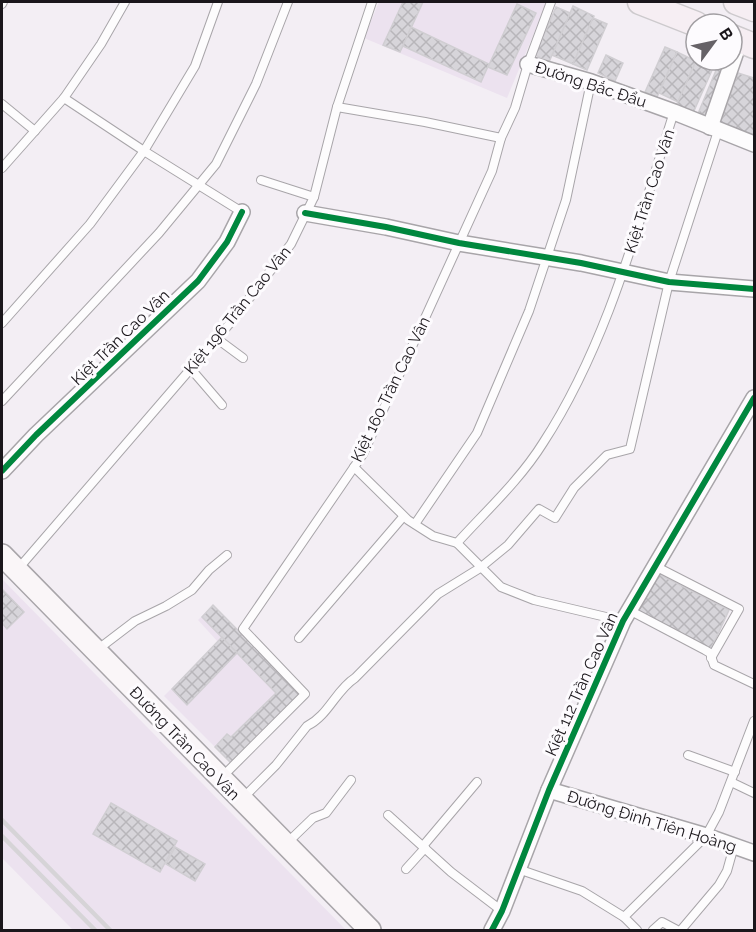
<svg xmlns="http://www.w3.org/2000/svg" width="756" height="932" viewBox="0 0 756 932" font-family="Raleway,sans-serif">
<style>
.built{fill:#ece2ef}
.building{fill:url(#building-cross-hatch);stroke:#d0ced2;stroke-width:1.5}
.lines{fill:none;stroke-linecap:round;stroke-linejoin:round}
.service-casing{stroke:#a8a5a9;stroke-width:10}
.minor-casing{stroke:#a8a5a9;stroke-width:18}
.secondary-casing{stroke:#a8a5a9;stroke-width:24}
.primary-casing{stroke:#cdcacd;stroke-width:27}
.service{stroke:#fdfcfd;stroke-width:8}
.minor{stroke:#fdfcfd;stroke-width:15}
.secondary{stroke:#faf6f8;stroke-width:21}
.primary{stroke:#f6eef3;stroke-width:24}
.rail{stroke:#d6d4d7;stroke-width:4.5}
.cycleway-casing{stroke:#fdfbfe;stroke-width:10}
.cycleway{stroke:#00873e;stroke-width:6}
.labels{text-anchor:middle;stroke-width:6;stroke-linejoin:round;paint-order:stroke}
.street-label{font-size:16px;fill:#1a161b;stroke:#fdfbfe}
</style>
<defs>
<pattern id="building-cross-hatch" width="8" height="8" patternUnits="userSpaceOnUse" patternTransform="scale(1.5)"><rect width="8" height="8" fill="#d7d5da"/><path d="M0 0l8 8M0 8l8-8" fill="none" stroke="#b8b6ba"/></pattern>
</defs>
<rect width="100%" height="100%" fill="#f3eef4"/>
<g class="built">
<path d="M379 2H547L507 98 364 38Z"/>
<path d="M2 579 346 930H73L2 858Z"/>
<path d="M213 605 302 695 232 764 164 696 218 642 198 620Z"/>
</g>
<g class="building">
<path d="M403 2H423L400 52 383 45Z"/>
<path d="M517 4 536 13 507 75 488 67Z"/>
<path d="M573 6 594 16 573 64 552 55Z"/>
<path d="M556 7 570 13 549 62 535 55Z"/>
<path d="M593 18 607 24 587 70 573 64Z"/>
<path d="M411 27 489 64 481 82 403 46Z"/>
<path d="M665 47 677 52 657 97 645 92Z"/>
<path d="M677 52 696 61 678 102 659 93Z"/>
<path d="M606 55 623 63 615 81 598 73Z"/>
<path d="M696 61 713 68 693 113 676 106Z"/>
<path d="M717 68 730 73 709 121 697 116Z"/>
<path d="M738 73 754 78V139L719 126Z"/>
<path d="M655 572 729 610 711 649 634 609Z"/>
<path d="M2 589 24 612 7 629 2 623Z"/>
<path d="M213 605 302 695 232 764 215 747 227 734 231 737 276 693 202 617Z"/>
<path d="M222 637 237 653 187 705 172 689Z"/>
<path d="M111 803 177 841 160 872 93 834Z"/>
<path d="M175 847 205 864 195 881 166 864Z"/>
</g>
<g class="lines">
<g class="service-casing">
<g id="service">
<path d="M2 4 3 2"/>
<path d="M64 98 144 151 242 212"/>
<path d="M2 104 35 131"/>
<path d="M337 107 425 122 501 138"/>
<path d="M2 168 64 98 101 44 125 2"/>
<path d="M261 180 314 197"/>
<path d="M2 323 90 224 144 151 195 66 218 2"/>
<path d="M216 338 243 358"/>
<path d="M191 369 222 405"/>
<path d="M2 401 159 233 216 164 256 84 288 2"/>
<path d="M354 467 408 520 433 536 457 543 501 587 534 600 623 621"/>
<path d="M415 524 477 433 529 311 566 200 591 82"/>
<path d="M457 543C486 511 520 480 543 443 608 343 638 224 674 112"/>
<path d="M655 566 739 609 711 658"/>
<path d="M18 569 231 322 291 244 314 197 337 107 372 2"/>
<path d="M629 610 705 650 710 653 714 665 754 684"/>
<path d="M299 638 403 517"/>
<path d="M97 650 135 621 166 606 192 590 209 570 227 555"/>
<path d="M688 755 735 772"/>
<path d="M221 778 305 694 243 629 363 454 492 171 501 138 515 108 528 64 551 2"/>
<path d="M731 782 754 793"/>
<path d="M243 798 276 765 307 726C328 716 336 690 355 678L438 594 480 568 508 545 539 509 555 518 574 488 607 455 630 449 669 282 718 131"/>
<path d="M388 815 451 872 502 911"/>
<path d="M286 844 313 818 326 813 351 780"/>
<path d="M423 846 477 782"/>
<path d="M406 869 425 848"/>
<path d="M518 869 582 891 624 917"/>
<path d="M637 930 624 917 706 836 719 812 754 721"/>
<path d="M653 930 662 922 677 930"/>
<path d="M681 930 719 885 727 871 734 846"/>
</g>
</g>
<g class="minor-casing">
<g id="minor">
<path d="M528 64 591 82 674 112 754 144"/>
<path d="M710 127 740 40"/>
<path d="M305 213 386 227 459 243 581 263 669 282 754 289"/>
<path d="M2 471 36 435 198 281 227 242 242 212"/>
<path d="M549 790 706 836 754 853"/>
<path d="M492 930 502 911 549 790 623 621 754 398"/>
</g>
</g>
<g class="secondary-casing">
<path id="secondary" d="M2 555 370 930"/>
</g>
<g class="primary-casing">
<g id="primary">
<path d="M640 2 696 24"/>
<path d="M736 2 754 9"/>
<path d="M732 37 754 46"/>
</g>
</g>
<use href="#service" class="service"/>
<use href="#minor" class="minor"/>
<use href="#secondary" class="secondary"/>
<use href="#primary" class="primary"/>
<g class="rail">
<path d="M2 820 110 930"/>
<path d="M2 836 95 930"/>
</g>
<g class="cycleway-casing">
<g id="cycleway">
<path d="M305 213 386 227 459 243 581 263 669 282 754 289"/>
<path d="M2 471 36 435 198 281 227 242 242 212"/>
<path d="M492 930 502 911 549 790 623 621 754 398"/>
</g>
</g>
<use href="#cycleway" class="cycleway"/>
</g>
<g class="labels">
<g class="street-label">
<text transform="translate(591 84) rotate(18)" y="6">Đường Bắc Đẩu</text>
<text transform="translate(649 191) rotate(-72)" y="6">Kiệt Trần Cao Vân</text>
<text transform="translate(237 310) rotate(-51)" y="6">Kiệt 196 Trần Cao Vân</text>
<text transform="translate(120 337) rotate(-44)" y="6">Kiệt Trần Cao Vân</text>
<text transform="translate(390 389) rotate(-64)" y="6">Kiệt 160 Trần Cao Vân</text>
<text transform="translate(581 684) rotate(-66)" y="6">Kiệt 112 Trần Cao Vân</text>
<text transform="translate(185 743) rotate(46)" y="6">Đường Trần Cao Vân</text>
<text transform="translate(652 821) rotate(17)" y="6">Đường Đinh Tiên Hoàng</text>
</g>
</g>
<rect width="756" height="932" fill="none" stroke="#1a161b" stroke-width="6"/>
<g transform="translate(714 42) rotate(57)"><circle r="28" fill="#fdfbfe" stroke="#a29fa3" stroke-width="1.5"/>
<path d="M0-4.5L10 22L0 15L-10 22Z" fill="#666267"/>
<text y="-9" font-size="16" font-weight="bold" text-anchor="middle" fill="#1a161b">B</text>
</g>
</svg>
